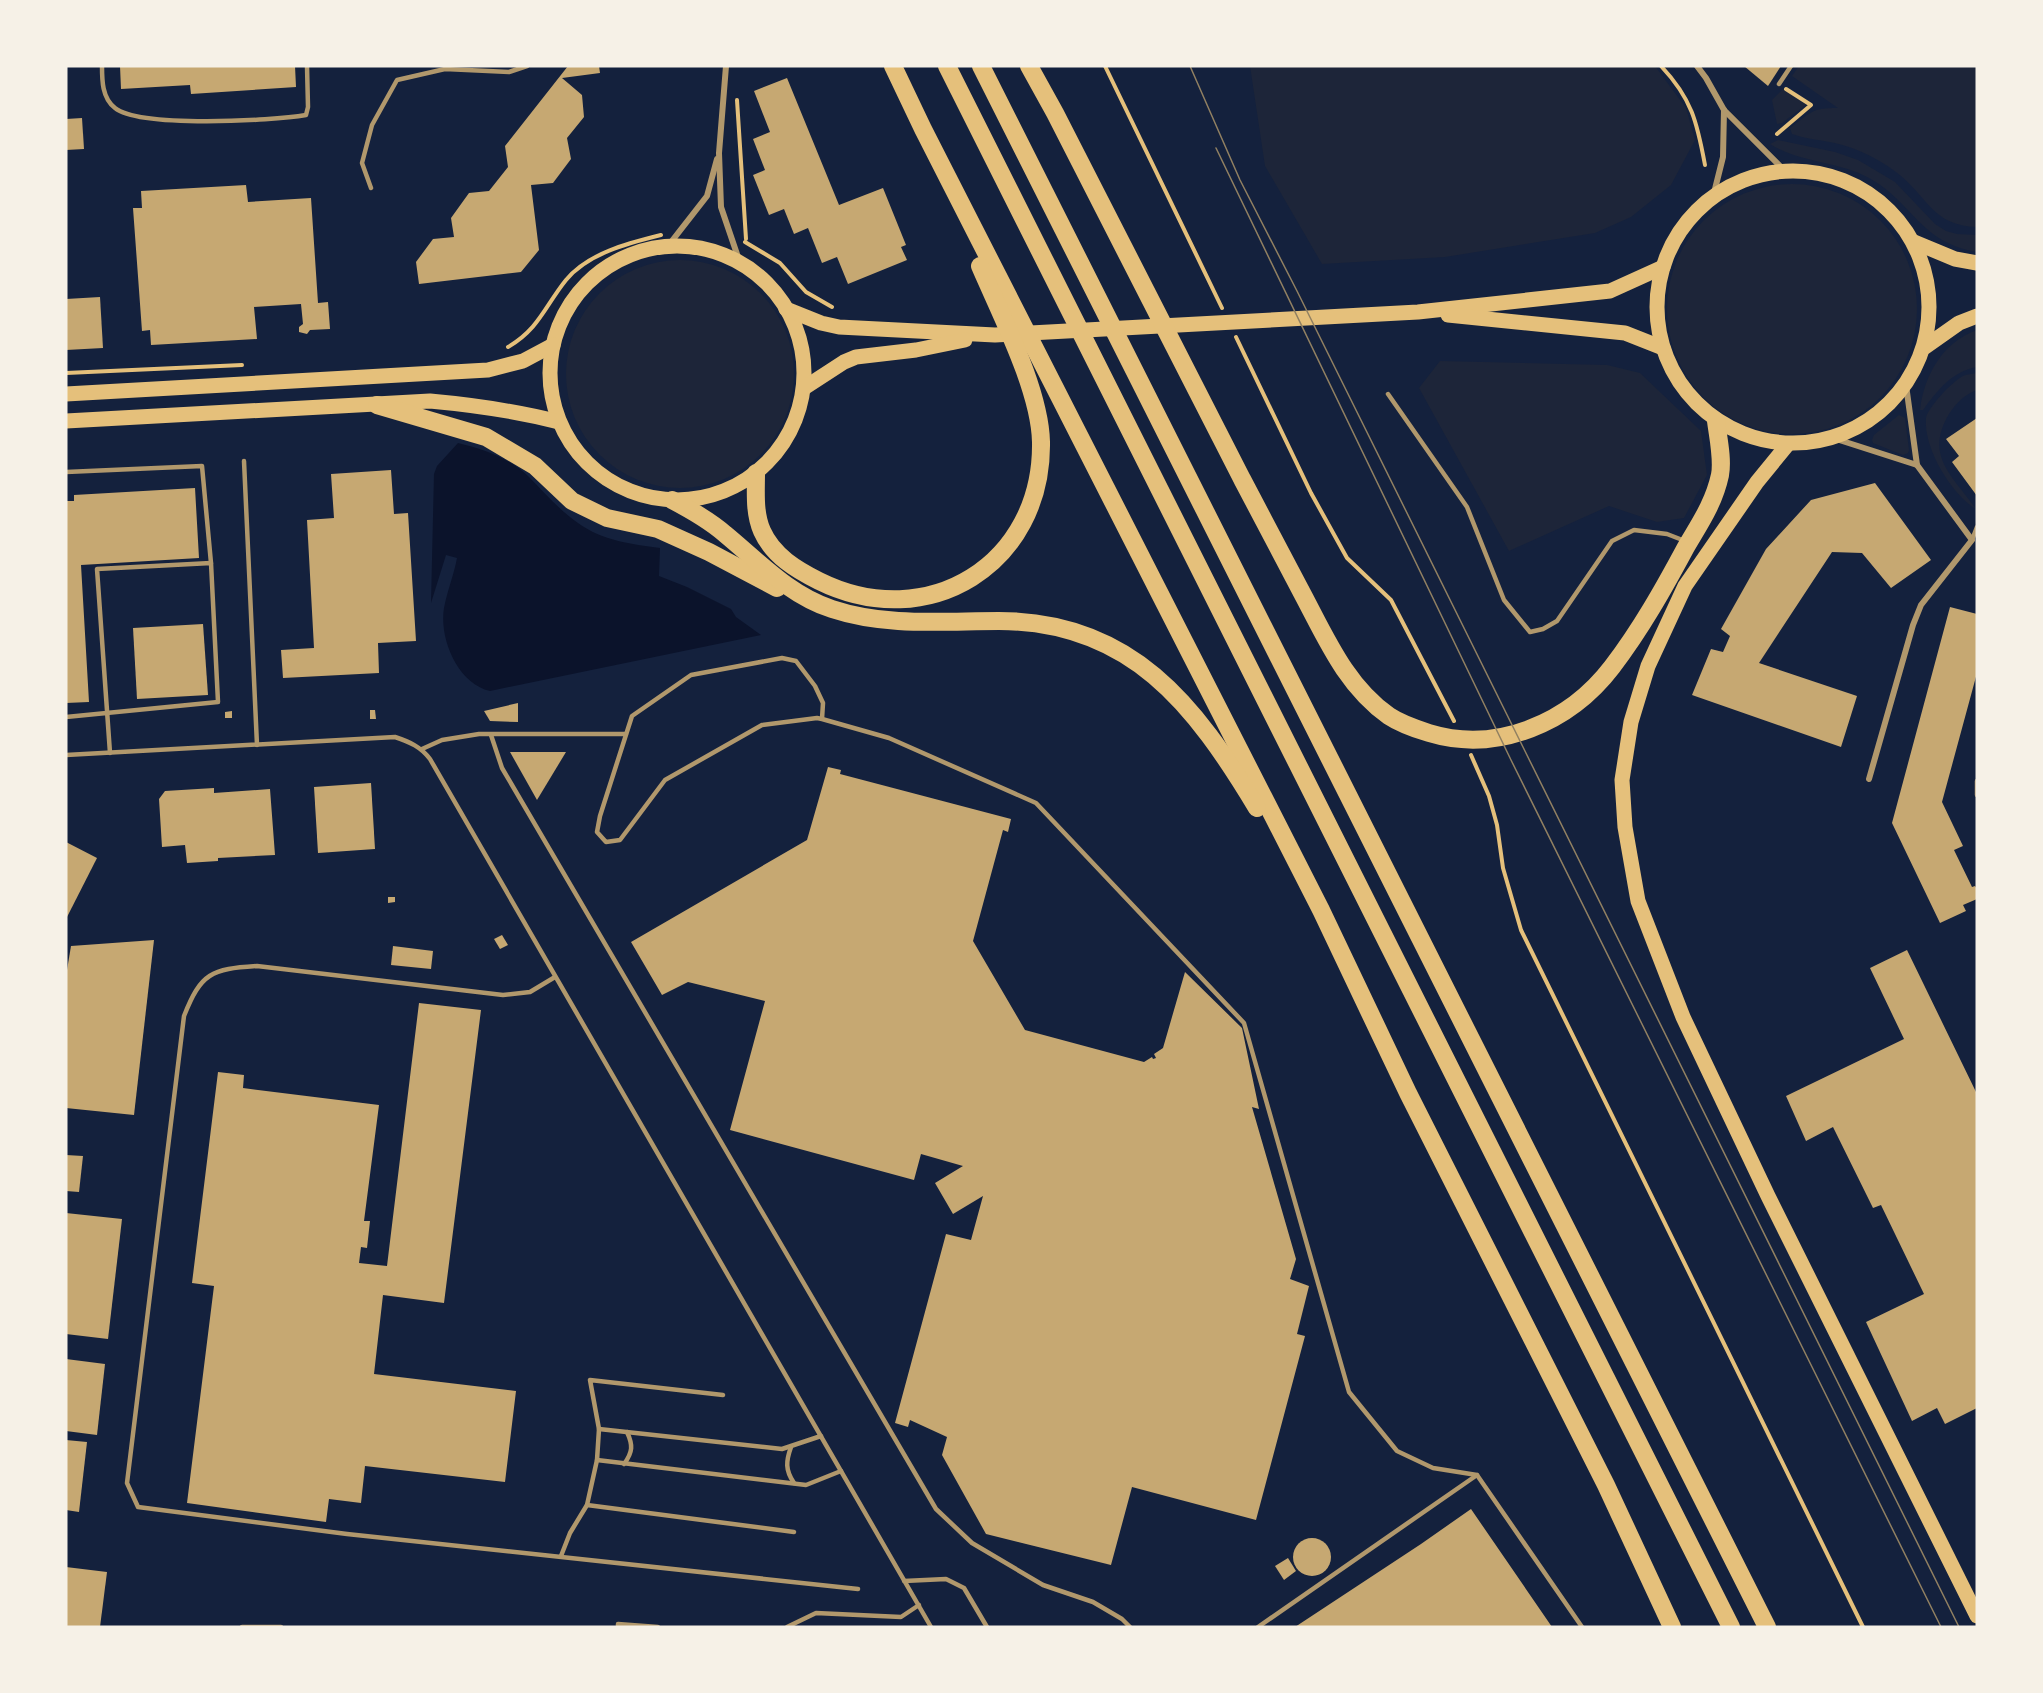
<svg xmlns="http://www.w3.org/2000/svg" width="2043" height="1693" viewBox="0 0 2043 1693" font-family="Poppins,sans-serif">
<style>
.green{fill:#1d2539}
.water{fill:#0b132b}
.building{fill:#c6a872}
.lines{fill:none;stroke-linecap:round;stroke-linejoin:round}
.path{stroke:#e5c07b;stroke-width:4}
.service{stroke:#b1986c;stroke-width:4.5}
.minor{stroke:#b1986c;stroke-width:6}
.primary{stroke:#e5c07b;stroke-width:15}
.motorway{stroke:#e5c07b;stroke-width:18}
.tram{stroke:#918062;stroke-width:1.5}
</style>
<rect width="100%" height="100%" fill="#14213d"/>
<g class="green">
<path d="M1250 66H1655L1686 108 1695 140 1671 185 1631 217 1595 233 1445 257 1322 264 1265 166Z"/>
<path d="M1799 66H1977V227C1932 226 1928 196 1896 172 1875 156 1850 145 1824 141 1813 139 1803 138 1792 134L1790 128C1811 113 1810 108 1838 108L1792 76Z"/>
<path d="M1783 89 1806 105 1782 123 1777 124 1772 100Z"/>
<path d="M1778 140 1835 152 1858 160 1895 182 1935 224 1946 231 1957 234 1977 235V252C1919 242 1914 203 1869 178 1838 161 1800 163 1770 144Z"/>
<circle cx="1792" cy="309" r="125"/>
<circle cx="680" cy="374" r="114"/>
<path d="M1977 330V367C1951 372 1938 390 1923 410H1920C1924 375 1943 342 1977 330Z"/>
<path d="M1440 361 1607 365 1640 373 1701 431 1707 475 1684 518 1657 522 1609 506 1509 551 1419 388Z"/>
<path d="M1977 373V390C1965 394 1956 403 1949 414 1924 456 1953 476 1976 509 1952 495 1923 448 1926 418 1928 407 1953 381 1963 376 1967 374 1973 374 1977 373Z"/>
<path d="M1899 415 1905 418 1909 450 1908 453 1903 455 1873 443 1872 440 1874 435Z"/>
</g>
<path class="water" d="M458 443C483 449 509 458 528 476 544 492 559 510 578 523 603 541 631 544 660 548L659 576 687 587 731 609 736 617 761 635 490 691C457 683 439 638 444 608 447 591 454 575 457 558L446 555 431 603 434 474 437 466Z"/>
<g class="building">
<path d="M120 66H295L296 87 191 94 190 85 121 89Z"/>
<path d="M568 66H599L600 73 562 78 582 95 584 117 567 138 571 159 553 183 531 185 539 250 521 272 419 284 416 262 433 239 454 237 451 218 469 193 489 191 508 167 505 146Z"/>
<path d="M1744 66H1781L1768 86Z"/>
<path d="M787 78 839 205 883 188 906 245 901 247 907 260 848 284 837 257 822 263 808 228 794 234 784 209 769 215 753 175 765 170 753 139 770 132 754 91Z"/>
<path d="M82 118 84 149 66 150V119Z"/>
<path d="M246 185 248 202 311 198 318 303 328 302 330 329 310 330 307 334 299 332V327L303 324 301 304 254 307 257 339 151 345 150 330 142 331 133 208H142L141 191Z"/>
<path d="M100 297 103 348 66 350V299Z"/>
<path d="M1977 418V496L1952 462 1959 456 1946 439Z"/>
<path d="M391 470 394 514 408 513 416 641 378 643 379 673 283 678 281 650 314 648 307 520 334 518 331 474Z"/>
<path d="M1875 483 1931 560 1891 588 1862 553 1832 552 1759 663 1857 696 1841 747 1692 695 1711 649 1723 652 1730 636 1721 629 1766 549 1811 500Z"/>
<path d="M195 488 199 558 81 565 89 702 66 703V501H74V495Z"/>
<path d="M1950 607 1977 614V673L1942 802 1963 846 1954 850 1972 887 1975 886 1977 889V899L1963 905 1966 911 1940 923 1892 823Z"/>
<path d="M203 624 208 695 137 699 133 628Z"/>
<path d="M518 703V722L490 721 484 711Z"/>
<path d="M370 710H375L376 719H370Z"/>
<path d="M232 711V718H225V712Z"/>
<path d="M510 752H566L537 800Z"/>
<path d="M828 767 841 770 840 774 1011 819 1008 832 1003 830 973 941 1025 1030 1144 1062 1152 1057 1153 1059 1156 1058 1154 1054 1163 1048 1185 972 1242 1028 1259 1109 1252 1107 1296 1259 1290 1279 1309 1286 1297 1334 1305 1336 1256 1520 1132 1487 1111 1565 986 1534 942 1455 947 1437 910 1420 908 1427 895 1423 946 1234 971 1240 983 1196 953 1214 935 1183 963 1166 921 1154 914 1180 730 1130 765 1001 688 982 662 995 631 942 807 840Z"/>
<path d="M371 783 375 849 318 853 314 787Z"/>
<path d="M214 788V793L270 789 275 855 218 858V861L187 863 185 845 162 847 159 799 165 791Z"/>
<path d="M66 842 97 858 66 919Z"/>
<path d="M388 897H395V902L388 903Z"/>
<path d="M502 935 508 945 500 949 494 939Z"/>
<path d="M154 940 134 1115 66 1108V976L71 946Z"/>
<path d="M393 946 433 951 431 969 391 965Z"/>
<path d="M1907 950 1977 1094V1408L1945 1424 1937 1408 1912 1421 1866 1322 1924 1294 1881 1205 1873 1208 1833 1127 1806 1141 1786 1096 1904 1039 1870 968Z"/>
<path d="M419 1003 481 1010 444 1303 383 1295 374 1374 516 1391 505 1482 365 1466 361 1503 329 1499 326 1522 187 1503 214 1286 192 1283 218 1072 244 1075 243 1088 379 1105 364 1221H370L367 1248 361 1247 359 1263 387 1266Z"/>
<path d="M66 1155 83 1156 79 1192 66 1191Z"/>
<path d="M66 1213 122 1219 108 1339 66 1334Z"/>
<path d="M66 1359 105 1364 97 1435 66 1431Z"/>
<path d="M66 1440 87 1442 79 1512 66 1510Z"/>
<path d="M1471 1509 1552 1627H1295L1421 1544Z"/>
<circle cx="1312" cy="1557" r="19"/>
<path d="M1288 1558 1296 1571 1284 1580 1275 1566Z"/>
<path d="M66 1567 107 1572 100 1627H66Z"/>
</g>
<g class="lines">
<g class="path">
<path d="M1105 66 1222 308"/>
<path d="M1661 66C1692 99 1697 122 1705 165"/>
<path d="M737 100 746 239"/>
<path d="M1777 134 1811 105 1786 89"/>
<path d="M745 242 780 263 806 292 832 307"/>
<path d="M1236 337 1311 493 1347 558 1391 600 1454 721"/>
<path d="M508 347C539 329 545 306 566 280 588 253 629 243 661 235"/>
<path d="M66 373 242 365"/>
<path d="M1471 755 1489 796 1497 825 1503 868 1521 930 1863 1627"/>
</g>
<g class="service">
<path d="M102 66C102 80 102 98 115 108 140 128 271 121 306 115L308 107 307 66"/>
<path d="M1779 84 1791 66"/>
<path d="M371 188 362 163 372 125 397 80 445 69 509 72 527 66"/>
<path d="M1388 394 1467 507 1504 600 1530 632 1543 629 1557 621 1612 541 1634 530 1667 534 1685 541"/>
<path d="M244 461 257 745"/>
<path d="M66 472 202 466 211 563"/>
<path d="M1972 540 1977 527"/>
<path d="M66 717 218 702 211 563 97 569 110 753"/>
<path d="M822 719 823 703 815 686 796 661 782 658 691 675 632 716 600 816 597 832 606 842 620 840 665 780 762 725 817 718 822 719 889 738 1036 803 1244 1023 1349 1392 1397 1451 1433 1468 1477 1475 1582 1627"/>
<path d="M491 735 502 768 936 1509 972 1543 1043 1585 1093 1602 1122 1619 1130 1627"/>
<path d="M422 749 442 740 479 734H626"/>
<path d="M66 755 395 737C410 742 421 747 430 759L931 1627"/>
<path d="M1977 781V795"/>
<path d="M555 977 530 992 503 995 257 966C211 969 201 973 184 1016L127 1483 138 1507 347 1534 858 1589"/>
<path d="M599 1429 782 1449 821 1436"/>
<path d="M791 1447C786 1461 785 1470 794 1483"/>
<path d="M597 1460 806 1485 841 1471"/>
<path d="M624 1464C633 1452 633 1445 627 1432"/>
<path d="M587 1505 794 1532"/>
<path d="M561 1556 570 1533 587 1505 597 1460 599 1429 590 1380 723 1395"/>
<path d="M904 1581 946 1579 964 1588 987 1627"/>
<path d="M242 1627H281"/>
<path d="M618 1627V1624L658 1627"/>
<path d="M787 1627 816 1613 901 1617 919 1605"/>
<path d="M1258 1627 1477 1475"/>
</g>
<g class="minor">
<path d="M726 66 719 153 721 207 740 263"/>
<path d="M1697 66 1706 78 1724 110 1785 171"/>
<path d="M1713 197 1723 157 1724 110"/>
<path d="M668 246 707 196 717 159"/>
<path d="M1833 438 1917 465"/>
<path d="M1869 779 1913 625 1921 605 1972 540 1917 465 1906 385"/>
</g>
<g class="primary">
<circle cx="1793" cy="307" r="136"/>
<path d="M1914 242 1955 259 1977 263"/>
<circle cx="677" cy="373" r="127"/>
<path d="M786 309 821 323 839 327 995 335 1418 312 1610 291 1663 267"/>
<path d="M1448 315 1625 333 1663 348"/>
<path d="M1925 347 1959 323 1977 316"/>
<path d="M804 388 844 362 856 357 916 350 965 340"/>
<path d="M66 394 488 370 523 361 553 345"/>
<path d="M66 421 430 401C474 405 516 411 559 422"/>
<path d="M1788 444 1757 482 1685 586 1648 666 1631 722 1622 780 1625 827 1638 901 1683 1017 1768 1196 1977 1616"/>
</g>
<g class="motorway">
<path d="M893 66 923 129 1321 910 1408 1093 1606 1485 1672 1627"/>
<path d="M947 66 1731 1627"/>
<path d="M981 66 1767 1627"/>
<path d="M1029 66 1055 113C1118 235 1180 357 1242 479 1262 517 1282 555 1302 593 1326 638 1346 686 1389 716 1401 724 1416 729 1429 733 1498 754 1570 722 1612 667 1641 629 1664 588 1686 547 1700 523 1714 503 1720 475 1723 459 1718 437 1716 421"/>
<path d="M377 405 486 437 535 466 572 501 607 518 658 529 709 552 777 588"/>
<path d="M756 473C756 492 754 513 762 531 773 556 797 570 819 581 928 635 1043 564 1041 442 1040 390 1001 315 980 266"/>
<path d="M672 500C691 510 709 520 725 534 759 562 789 595 832 609 886 627 944 621 999 621 1131 621 1195 705 1257 808"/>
</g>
<g class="tram">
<path d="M1190 66 1240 180 1297 291 1959 1627"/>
<path d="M1216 148 1511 760 1941 1627"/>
</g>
</g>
<rect width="2043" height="1693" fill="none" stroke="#f6f1e7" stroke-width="135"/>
</svg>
